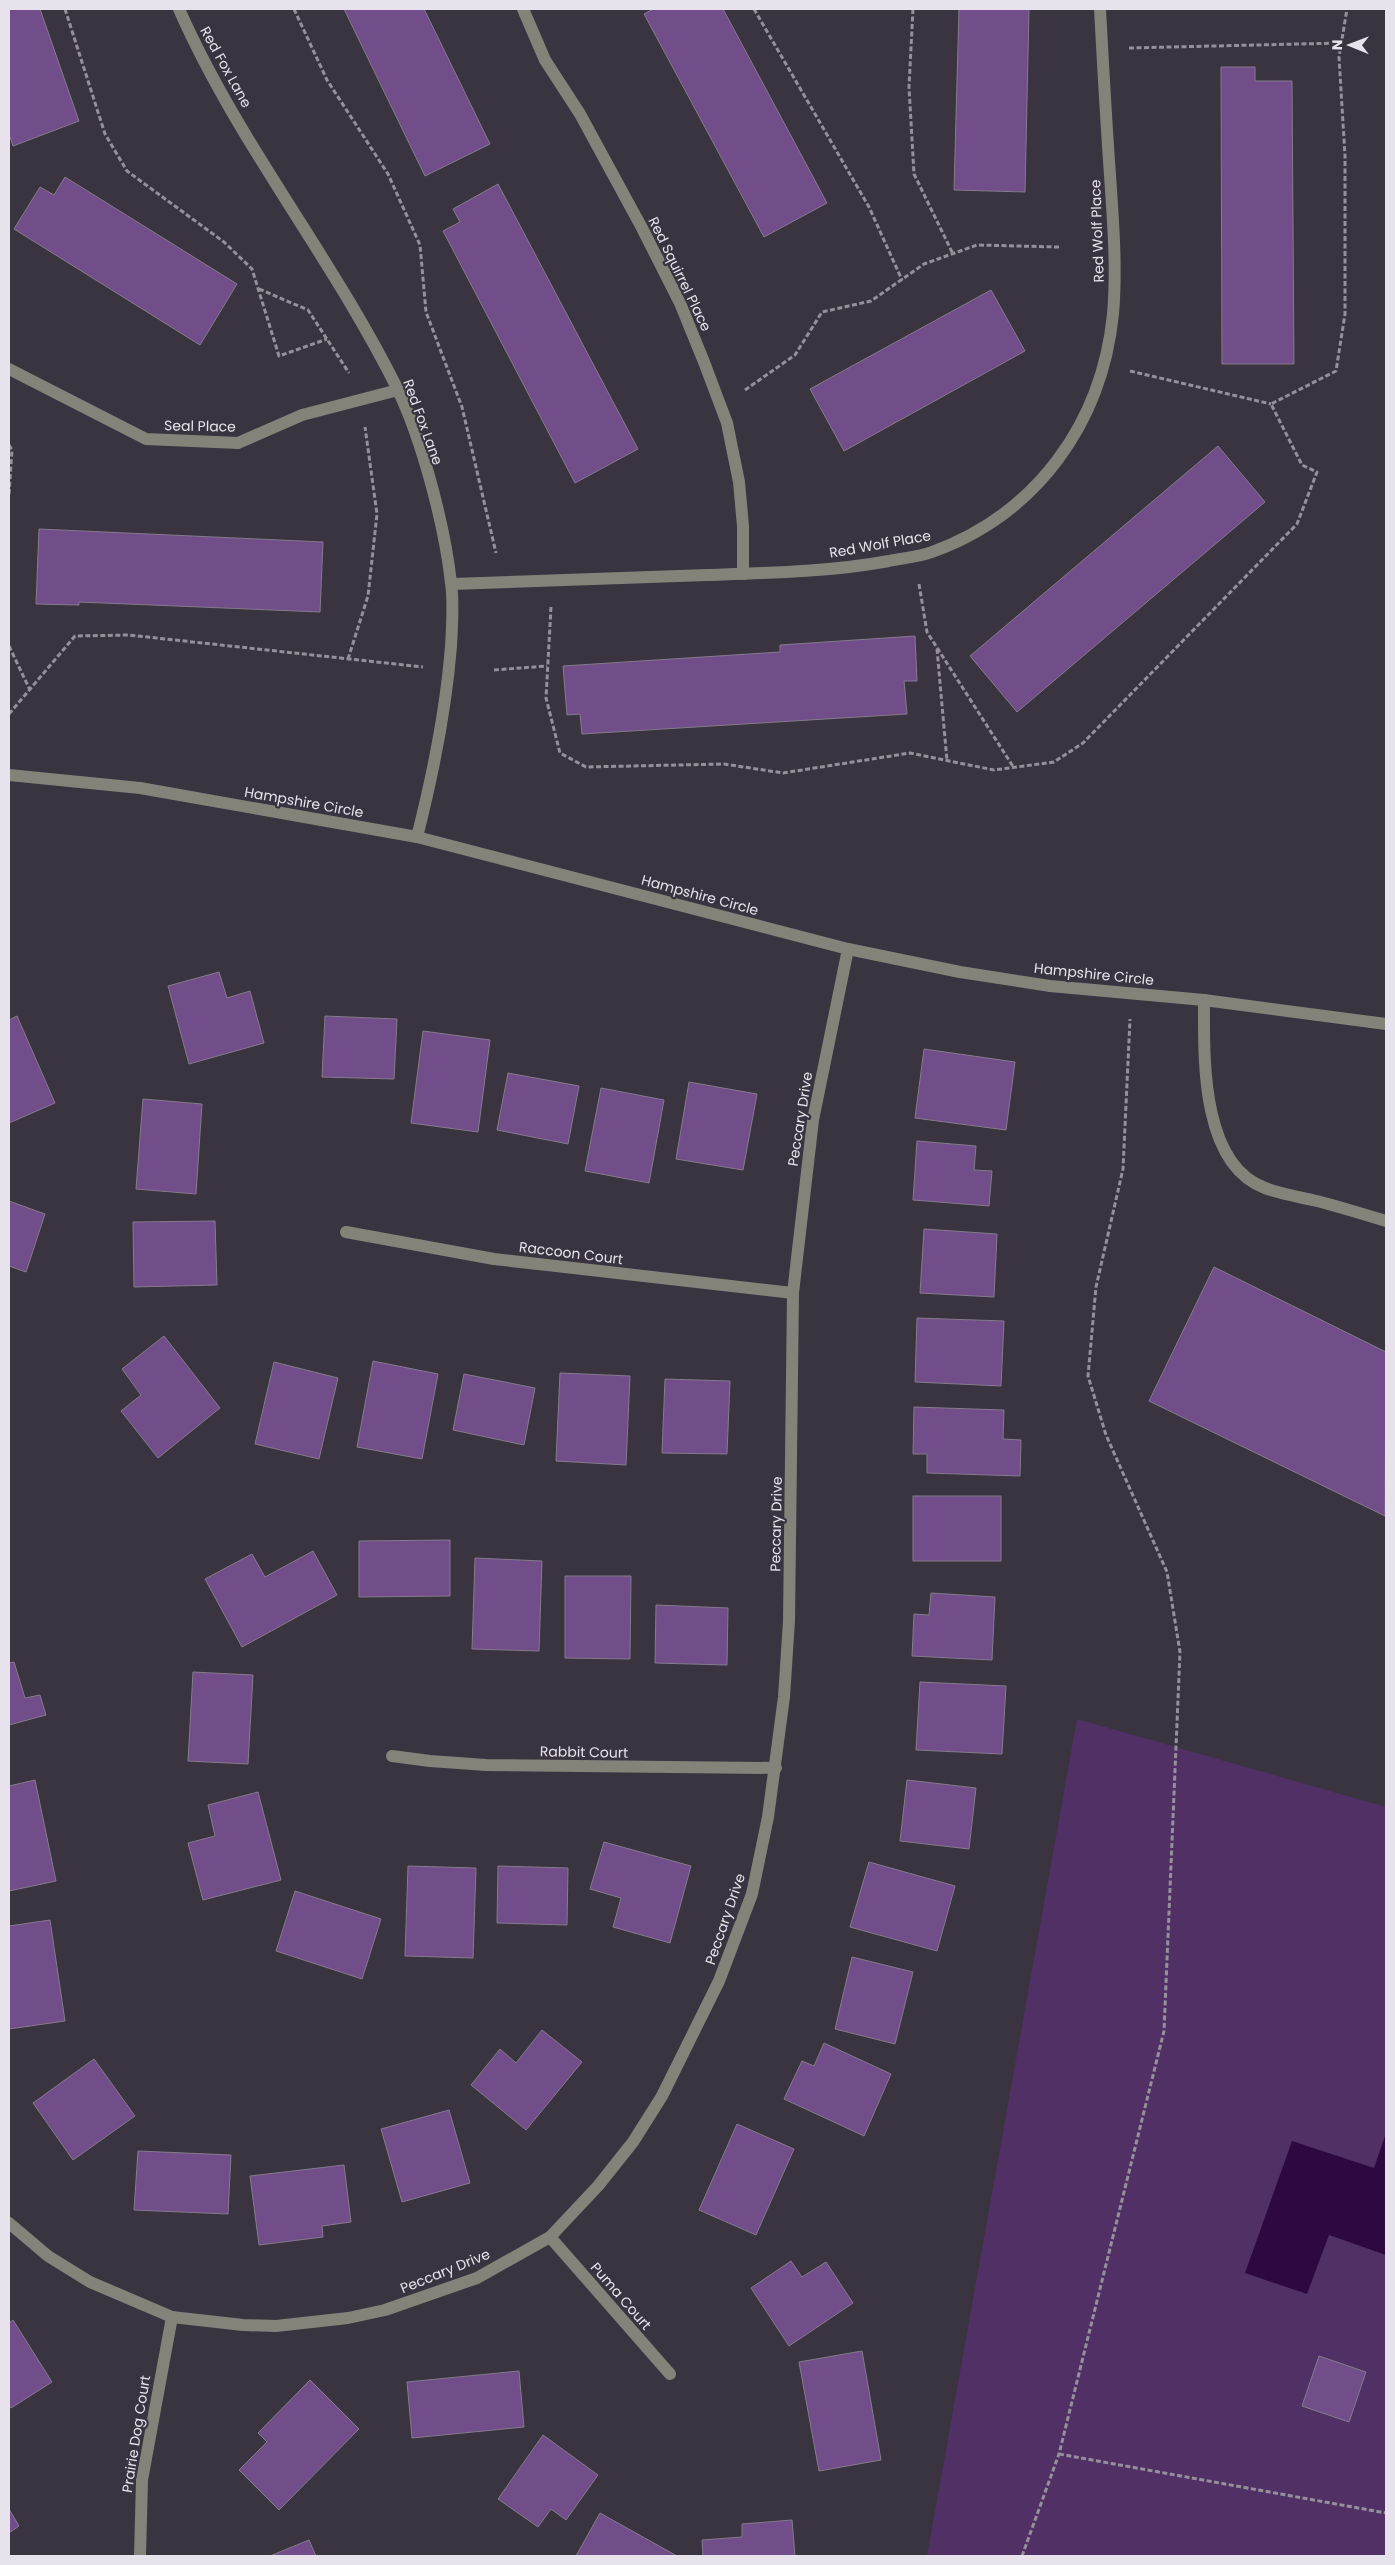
<svg xmlns="http://www.w3.org/2000/svg" width="1395" height="2565" viewBox="0 0 1395 2565" font-family="Poppins,sans-serif">
<style>
.green{fill:#513066}
.water{fill:#2e0941}
.building{fill:#714d89;stroke:#857c8c}
.lines{fill:none;stroke-linecap:round;stroke-linejoin:round}
.path{stroke:#96909b;stroke-width:3;stroke-dasharray:5 2.5;stroke-linecap:butt}
.minor{stroke:#85827a;stroke-width:12}
.labels{text-anchor:middle;stroke-width:4.5;stroke-linejoin:round;paint-order:stroke}
.street-label{font-size:14px;fill:#e7e2eb;stroke:#3a3340}
</style>
<rect width="100%" height="100%" fill="#3a3340"/>
<path class="green" d="M1077 1719 1386 1807V2556H927Z"/>
<path class="water" d="M1386 2133V2255L1329 2235 1307 2294 1245 2273 1292 2141 1374 2168Z"/>
<g class="building">
<path d="M9 9H40L79 121 13 146 9 134Z"/>
<path d="M344 9H424L490 144 425 176Z"/>
<path d="M653 9H723L827 203 764 237 644 14Z"/>
<path d="M959 9H1029L1025 192 954 190Z"/>
<path d="M1221 67H1255V81H1292L1294 364H1222Z"/>
<path d="M65 177 237 284 200 345 14 229 40 187 54 195Z"/>
<path d="M498 184 638 449 575 483 443 231 460 222 453 209Z"/>
<path d="M991 290 1025 351 844 451 810 389Z"/>
<path d="M1218 446 1265 502 1017 712 970 656Z"/>
<path d="M39 529 323 542 320 612 79 602V605L36 604Z"/>
<path d="M915 636 917 681H904L907 714 582 734 580 714 567 715 563 666 780 652V645Z"/>
<path d="M219 972 227 998 250 991 264 1043 189 1064 168 986Z"/>
<path d="M17 1016 55 1103 9 1123V1020Z"/>
<path d="M325 1016 397 1019 394 1079 322 1077Z"/>
<path d="M423 1031 490 1040 478 1132 411 1123Z"/>
<path d="M924 1049 1015 1062 1006 1130 915 1118Z"/>
<path d="M508 1073 579 1086 568 1144 497 1130Z"/>
<path d="M689 1082 757 1094 743 1170 676 1159Z"/>
<path d="M601 1088 664 1100 649 1183 585 1171Z"/>
<path d="M143 1099 202 1104 196 1194 136 1189Z"/>
<path d="M917 1141 976 1146 974 1170 992 1171 989 1206 913 1200Z"/>
<path d="M9 1201 45 1214 26 1272 9 1266Z"/>
<path d="M215 1221 217 1285 134 1287 133 1222Z"/>
<path d="M924 1229 997 1234 994 1297 920 1293Z"/>
<path d="M1214 1267 1386 1352 1385 1516 1149 1401Z"/>
<path d="M917 1318 1004 1321 1001 1386 915 1382Z"/>
<path d="M164 1336 220 1408 158 1458 121 1411 141 1395 122 1369Z"/>
<path d="M373 1361 438 1374 422 1459 357 1447Z"/>
<path d="M274 1362 338 1378 319 1459 255 1444Z"/>
<path d="M560 1373 630 1376 626 1465 556 1461Z"/>
<path d="M464 1374 535 1388 524 1445 453 1430Z"/>
<path d="M665 1379 730 1381 727 1454 662 1453Z"/>
<path d="M914 1407 1004 1410 1003 1439 1021 1440 1020 1476 927 1473V1454H913Z"/>
<rect x="913" y="1496" width="88" height="65"/>
<path d="M450 1540V1596L359 1597V1541Z"/>
<path d="M313 1551 337 1595 242 1647 205 1579 252 1554 265 1577Z"/>
<path d="M475 1558 542 1561 539 1651 472 1649Z"/>
<path d="M565 1576H631L630 1659 565 1658Z"/>
<path d="M931 1593 995 1597 992 1660 912 1656 914 1614 929 1615Z"/>
<path d="M656 1605 728 1608 727 1665 655 1663Z"/>
<path d="M14 1662 25 1698 40 1695 46 1715 9 1725V1663Z"/>
<path d="M193 1672 253 1675 248 1764 188 1761Z"/>
<path d="M920 1682 1006 1686 1002 1754 916 1750Z"/>
<path d="M35 1780 56 1881 9 1891V1786Z"/>
<path d="M907 1780 976 1788 969 1849 900 1841Z"/>
<path d="M258 1792 281 1880 203 1900 188 1843 215 1836 208 1805Z"/>
<path d="M604 1842 691 1866 670 1943 613 1927 621 1898 590 1889Z"/>
<path d="M869 1862 955 1886 937 1951 850 1927Z"/>
<path d="M408 1866 476 1868 473 1958 405 1956Z"/>
<path d="M498 1866 568 1868 567 1925 497 1923Z"/>
<path d="M295 1891 381 1919 362 1979 276 1951Z"/>
<path d="M50 1920 65 2021 9 2029V1926Z"/>
<path d="M852 1957 913 1972 895 2044 835 2029Z"/>
<path d="M542 2030 582 2062 526 2130 471 2085 500 2049 516 2063Z"/>
<path d="M824 2043 891 2074 864 2136 784 2099 802 2061 814 2066Z"/>
<path d="M94 2059 135 2116 73 2160 33 2103Z"/>
<path d="M449 2110 470 2183 402 2202 381 2129Z"/>
<path d="M737 2124 794 2149 756 2235 699 2210Z"/>
<path d="M138 2151 231 2155 228 2214 134 2210Z"/>
<path d="M344 2165 351 2222 322 2226 323 2237 259 2245 250 2176Z"/>
<path d="M791 2261 802 2277 826 2262 853 2303 789 2346 751 2288Z"/>
<path d="M13 2320 52 2382 11 2408 9 2405V2323Z"/>
<path d="M862 2351 881 2460 819 2471 799 2362Z"/>
<path d="M1319 2356 1366 2372 1349 2422 1302 2406Z"/>
<path d="M519 2371 524 2427 412 2438 407 2382Z"/>
<path d="M310 2380 359 2429 279 2510 239 2470 267 2442 258 2433Z"/>
<path d="M543 2435 598 2475 566 2520 551 2509 538 2527 498 2499Z"/>
<path d="M9 2509 19 2526 9 2533Z"/>
<path d="M600 2513 677 2556H576Z"/>
<path d="M792 2520 795 2556H703L702 2540 742 2537V2524Z"/>
<path d="M309 2540 316 2556H270Z"/>
</g>
<g class="lines">
<g class="path">
<path d="M65 9 105 134 127 171 224 242 252 269 279 356 327 339"/>
<path d="M294 9 327 80 388 174 420 245 426 312 462 407 496 553"/>
<path d="M754 9 869 207 902 280"/>
<path d="M913 9 909 87 914 174 953 254"/>
<path d="M1129 48 1341 43"/>
<path d="M259 289 308 310 349 373"/>
<path d="M1130 371 1271 404"/>
<path d="M745 390 795 355 822 312 871 301 924 264 977 245 1059 247"/>
<path d="M9 445 12 450 9 495"/>
<path d="M919 584 927 632 1014 768"/>
<path d="M551 607 546 698 560 753 586 767 724 764 783 773 910 753 994 770 1054 762 1083 743 1297 524 1317 472 1302 465 1271 404 1336 371 1345 314V156L1339 57 1347 9"/>
<path d="M9 646 30 690"/>
<path d="M937 649 947 761"/>
<path d="M348 659 368 596 377 514 365 427"/>
<path d="M494 670 547 666"/>
<path d="M9 714 75 636 129 635 423 667"/>
<path d="M1059 2454 1386 2513"/>
<path d="M1022 2556 1059 2454 1164 2031 1180 1652 1167 1572 1106 1435 1088 1376 1096 1287 1123 1169 1130 1019"/>
</g>
<g class="minor">
<path d="M179 9C238 143 332 257 397 388 422 439 445 527 451 583 454 604 452 626 451 646 446 711 433 774 417 837"/>
<path d="M523 9 545 60 580 114 642 228 680 303 704 362 727 423 739 482 743 526V574"/>
<path d="M9 369 146 439 238 443 302 415 398 390"/>
<path d="M452 584C537 581 622 578 707 575 768 573 829 572 889 561 903 558 919 557 932 552 1037 514 1102 423 1113 314 1117 268 1113 220 1110 175 1106 120 1103 64 1100 9"/>
<path d="M9 775 140 788 417 837 848 949 960 972 1050 986 1204 1000 1386 1024"/>
<path d="M1204 1000C1204 1056 1200 1164 1265 1188 1281 1194 1300 1197 1317 1201 1340 1207 1363 1214 1386 1221"/>
<path d="M346 1232 494 1259 793 1293"/>
<path d="M392 1756 430 1761 486 1765 776 1768"/>
<path d="M9 2223 48 2256 90 2282 172 2317 243 2325 276 2326 348 2318 385 2310 477 2278 550 2237 598 2186 633 2142 662 2096 719 1981 752 1894 768 1817 784 1697 789 1621 793 1293 813 1120 848 949"/>
<path d="M550 2237 670 2374"/>
<path d="M140 2556 142 2480 172 2317"/>
</g>
</g>
<g class="labels">
<g class="street-label">
<text transform="translate(226 67) rotate(61)" y="5">Red Fox Lane</text>
<text transform="translate(1097 231) rotate(-92)" y="5">Red Wolf Place</text>
<text transform="translate(680 274) rotate(64)" y="5">Red Squirrel Place</text>
<text transform="translate(423 422) rotate(70)" y="5">Red Fox Lane</text>
<text transform="translate(200 426) rotate(1)" y="5">Seal Place</text>
<text transform="translate(880 544) rotate(-10)" y="5">Red Wolf Place</text>
<text transform="translate(304 802) rotate(10)" y="5">Hampshire Circle</text>
<text transform="translate(700 895) rotate(15)" y="5">Hampshire Circle</text>
<text transform="translate(1094 974) rotate(6)" y="5">Hampshire Circle</text>
<text transform="translate(800 1119) rotate(-81)" y="5">Peccary Drive</text>
<text transform="translate(571 1253) rotate(7)" y="5">Raccoon Court</text>
<text transform="translate(776 1524) rotate(-89)" y="5">Peccary Drive</text>
<text transform="translate(584 1752) rotate(1)" y="5">Rabbit Court</text>
<text transform="translate(725 1919) rotate(-71)" y="5">Peccary Drive</text>
<text transform="translate(445 2271) rotate(-22)" y="5">Peccary Drive</text>
<text transform="translate(621 2296) rotate(49)" y="5">Puma Court</text>
<text transform="translate(136 2434) rotate(-81)" y="5">Prairie Dog Court</text>
</g>
</g>
<rect width="1395" height="2565" fill="none" stroke="#e7e2eb" stroke-width="20"/>
<g transform="translate(1350 45) rotate(271)" stroke="#3a3340" stroke-width="4" paint-order="stroke">
<path d="M0-4L9 19L0 12L-9 19Z" fill="#e7e2eb"/>
<text y="-8" font-size="14" font-weight="bold" text-anchor="middle" fill="#e7e2eb">N</text>
</g>
</svg>
